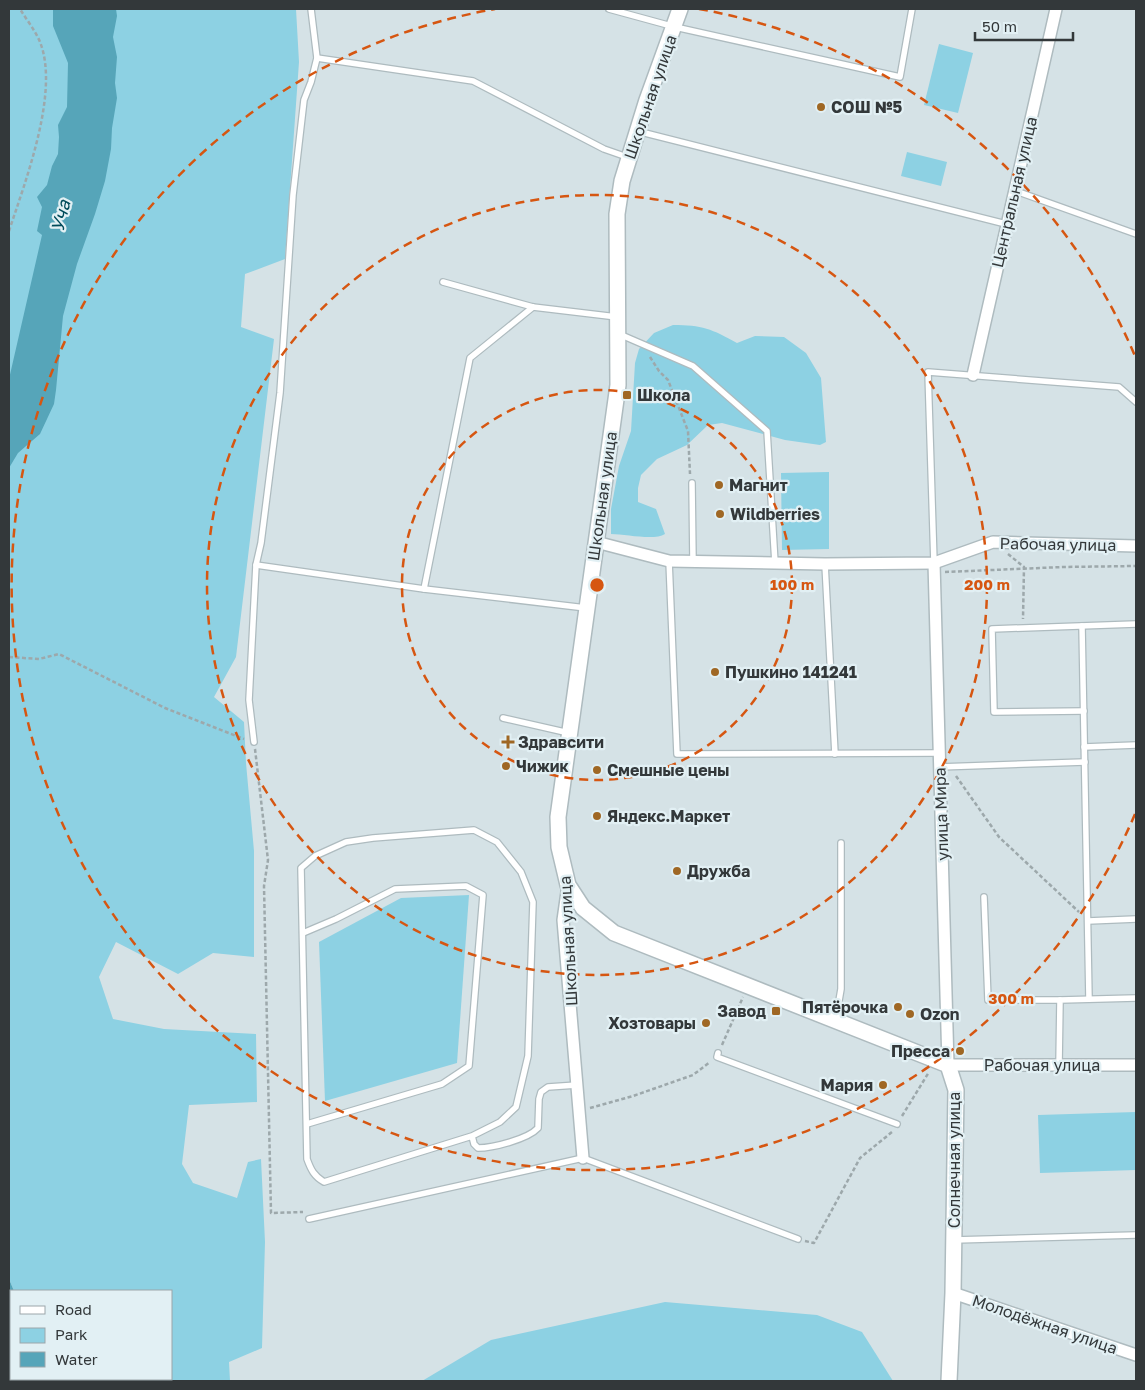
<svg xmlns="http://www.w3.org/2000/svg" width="1145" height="1390" viewBox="0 0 1145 1390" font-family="'Golos Text',sans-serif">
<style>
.green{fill:#8dd1e3}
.water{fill:#56a5b9}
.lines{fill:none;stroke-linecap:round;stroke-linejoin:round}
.service-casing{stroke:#aebbbf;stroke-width:8}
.minor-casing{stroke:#aebbbf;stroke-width:14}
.tertiary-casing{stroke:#aebbbf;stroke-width:18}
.path{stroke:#9da8ab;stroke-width:2.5;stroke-dasharray:4 2.5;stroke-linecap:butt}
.service{stroke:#fff;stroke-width:5.5}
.minor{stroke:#fff;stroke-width:11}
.tertiary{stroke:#fff;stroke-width:15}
.ring{fill:none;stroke:#d65611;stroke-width:2.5;stroke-dasharray:9 6}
.poi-dot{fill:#9f6724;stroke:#e2f0f4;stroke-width:2}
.labels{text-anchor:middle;stroke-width:4.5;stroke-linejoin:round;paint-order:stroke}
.street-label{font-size:16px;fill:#33383a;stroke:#e2f0f4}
.poi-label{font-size:16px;font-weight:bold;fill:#33383a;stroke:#e2f0f4;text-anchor:start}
.water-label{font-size:18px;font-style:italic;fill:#004b5a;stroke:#e2f0f4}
.centre{fill:#d65611;stroke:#e2f0f4;stroke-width:2.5}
.ring-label{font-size:15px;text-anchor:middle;font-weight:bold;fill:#d65611;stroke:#e2f0f4;stroke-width:4.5;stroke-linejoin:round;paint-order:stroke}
</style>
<rect width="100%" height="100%" fill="#d5e2e6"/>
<g class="green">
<path d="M9 9H296L299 62 285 259 245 274 241 327 274 339 236 657 214 697 244 722 246 763 254 851V957L213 953 178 974 116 942 99 977 113 1019 164 1029 256 1034 257 1102 189 1105 182 1164 193 1183 237 1198 248 1162 261 1159 265 1242 262 1348 229 1362 230 1381H58L57 1379H171V1291H14L9 1279Z"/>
<path d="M939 44 973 53 958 113 924 105Z"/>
<path d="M907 152 947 162 941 186 901 176Z"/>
<path d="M673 325C702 325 712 329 737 343L755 336 784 337 806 353 821 378 826 442 820 445 785 440 722 423 708 425 687 445 657 459 641 475 638 488V502L656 509 665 534C654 541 626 534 611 534V509L619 466 631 431 635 363 639 349 654 333Z"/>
<path d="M829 472V549L782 550 781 473Z"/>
<path d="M469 895 457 1063 325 1101 319 942 401 898Z"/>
<path d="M1136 1112V1170L1040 1173 1038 1115Z"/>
<path d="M665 1302 817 1315 862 1332 893 1381H422L491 1340Z"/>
</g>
<g class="water">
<path d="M53 9H116L117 16 113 37 117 57 115 83 117 98 112 128 111 149 105 181 95 214 77 264 63 316 56 390 54 404 40 434 18 453 9 468V379L42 235 37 231 42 207 37 197 47 185 52 166 58 154 59 137 58 125 67 107 68 63 53 26Z"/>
<path d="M9 1279 14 1291H11V1379H57L58 1381H12L9 1370Z"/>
</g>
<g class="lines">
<g class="service-casing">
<g id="service">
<path d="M609 9 675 27 900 77 912 9"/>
<path d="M317 58 473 81 604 149 627 157"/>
<path d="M637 131 1006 224"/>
<path d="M1016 191 1136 234"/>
<path d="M443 282 533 307 617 317"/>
<path d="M619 334 693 366 767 431 775 563"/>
<path d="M692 483 693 561"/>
<path d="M669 561 677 754 939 753"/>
<path d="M934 563 928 372 1119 387 1136 402"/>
<path d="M825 564 835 754"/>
<path d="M256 565 424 589 586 608"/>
<path d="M424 589 470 358 533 307"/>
<path d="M1082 626 1089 999"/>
<path d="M1084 711 994 712 992 629 1136 624"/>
<path d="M503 718 569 733"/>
<path d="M254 742 249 700 256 565 261 543 280 393 293 195 304 100 311 82 317 58 311 9"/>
<path d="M1084 747 1136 745"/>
<path d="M939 767 1085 762"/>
<path d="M984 897 988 1000H1060"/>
<path d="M1088 921 1136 919"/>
<path d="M303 933 336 919 395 889 466 886 483 895 469 1066 442 1084 307 1124"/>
<path d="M836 1018 841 989V843"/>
<path d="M718 1053 717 1057 897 1124"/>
<path d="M1059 1065 1060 1000 1136 998"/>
<path d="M472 1136 500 1122 516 1107 528 1056 533 902 521 872 497 842 474 830 373 838 346 842 315 856 301 868 307 1159C311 1170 314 1176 324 1182L472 1136 474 1144 478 1148C493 1148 528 1139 538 1128L539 1099 541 1092 548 1087 577 1085"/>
<path d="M309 1219 583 1158 798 1239"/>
<path d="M954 1240 1136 1235"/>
</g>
</g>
<g class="minor-casing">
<g id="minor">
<path d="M973 375 1056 9"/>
<path d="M596 542 669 561 825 564 934 563 993 542 1136 546"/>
<path d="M934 563 948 1065H1136"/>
<path d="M568 885 563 920 583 1158"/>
<path d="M953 1293 1136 1355"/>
</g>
</g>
<g class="tertiary-casing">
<path id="tertiary" d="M680 9 647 100 622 181 617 214 618 385 558 817 559 847 568 885 583 908 614 933 948 1065 956 1090 953 1293 949 1381"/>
</g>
<g class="path">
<path d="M9 231C25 182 60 92 40 42 35 30 26 19 20 9"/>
<path d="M650 357 659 371 668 380 688 431 690 474"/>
<path d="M1008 554 1024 567 1023 619"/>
<path d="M945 572 1063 567 1136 566"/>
<path d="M9 657 39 659 59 654 165 708 244 739"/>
<path d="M255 749 268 860 264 886 271 1213 303 1212"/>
<path d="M956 776 999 837 1079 912"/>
<path d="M722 1045 743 997"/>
<path d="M590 1108 633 1096 693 1075 710 1062"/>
<path d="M902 1116 929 1072"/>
<path d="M805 1241 814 1243 860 1158 892 1132"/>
</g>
<use href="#service" class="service"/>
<use href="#minor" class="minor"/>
<use href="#tertiary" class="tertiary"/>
</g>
<g class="ring">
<circle cx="597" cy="585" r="195"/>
<circle cx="597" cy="585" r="390"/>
<path d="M1135 814A585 585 0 1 1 495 9M699 9A585 585 0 0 1 1135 356"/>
</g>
<g class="poi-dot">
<circle cx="821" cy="107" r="5"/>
<rect x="622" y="390" width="10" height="10" rx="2.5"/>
<circle cx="719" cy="485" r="5"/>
<circle cx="720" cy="514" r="5"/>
<circle cx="715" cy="672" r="5"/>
<path d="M505.5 734.5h5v5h5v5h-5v5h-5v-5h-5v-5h5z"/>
<circle cx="506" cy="766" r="5"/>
<circle cx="597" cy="770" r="5"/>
<circle cx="597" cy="816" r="5"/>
<circle cx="677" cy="871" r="5"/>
<circle cx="898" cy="1007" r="5"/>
<rect x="771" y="1006" width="10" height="10" rx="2.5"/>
<circle cx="910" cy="1014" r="5"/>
<circle cx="706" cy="1023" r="5"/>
<circle cx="960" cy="1051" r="5"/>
<circle cx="883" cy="1085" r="5"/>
</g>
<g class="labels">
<g class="street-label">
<text transform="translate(650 97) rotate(-71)" y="6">Школьная улица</text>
<text transform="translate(1014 192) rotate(-77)" y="6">Центральная улица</text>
<text transform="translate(602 496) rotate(-82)" y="6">Школьная улица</text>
<text transform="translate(1058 544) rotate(1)" y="6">Рабочая улица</text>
<text transform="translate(941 814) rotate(-92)" y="6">улица Мира</text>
<text transform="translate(568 941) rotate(-93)" y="6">Школьная улица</text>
<text x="1042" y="1071">Рабочая улица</text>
<text transform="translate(954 1160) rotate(-90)" y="6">Солнечная улица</text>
<text transform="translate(1045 1324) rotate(19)" y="6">Молодёжная улица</text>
</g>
<g class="poi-label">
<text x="831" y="113">СОШ №5</text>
<text x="637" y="401">Школа</text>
<text x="729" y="491">Магнит</text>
<text x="730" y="520">Wildberries</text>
<text x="725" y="678">Пушкино 141241</text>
<text x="518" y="748">Здравсити</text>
<text x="516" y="772">Чижик</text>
<text x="607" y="776">Смешные цены</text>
<text x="607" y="822">Яндекс.Маркет</text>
<text x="687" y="877">Дружба</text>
<text x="888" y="1013" text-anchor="end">Пятёрочка</text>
<text x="766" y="1017" text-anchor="end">Завод</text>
<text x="920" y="1020">Ozon</text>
<text x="696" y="1029" text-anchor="end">Хозтовары</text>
<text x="950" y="1057" text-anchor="end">Пресса</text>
<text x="873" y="1091" text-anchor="end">Мария</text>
</g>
<g class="water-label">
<text transform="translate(61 216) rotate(-76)" y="6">Уча</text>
</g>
</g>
<circle cx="597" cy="585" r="8" class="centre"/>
<g class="ring-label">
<text x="792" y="590">100 m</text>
<text x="987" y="590">200 m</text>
<text x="1011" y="1004">300 m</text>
</g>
<rect width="1145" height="1390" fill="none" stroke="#33383a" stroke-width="20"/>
<rect x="10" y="1290" width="162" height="90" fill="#e2f0f4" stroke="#9ca6aa"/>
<rect x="20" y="1306" width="25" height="8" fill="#ffffff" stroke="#9ca6aa"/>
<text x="55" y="1315" font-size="15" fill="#33383a">Road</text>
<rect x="20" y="1328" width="25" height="15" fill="#8dd1e3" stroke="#9ca6aa"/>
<text x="55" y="1340" font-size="15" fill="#33383a">Park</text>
<rect x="20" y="1352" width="25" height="15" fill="#56a5b9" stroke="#9ca6aa"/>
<text x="55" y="1365" font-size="15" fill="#33383a">Water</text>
<path d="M975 32v8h98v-8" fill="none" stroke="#33383a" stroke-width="2.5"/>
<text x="982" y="32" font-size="15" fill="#33383a" stroke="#e2f0f4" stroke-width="4" paint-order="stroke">50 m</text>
</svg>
